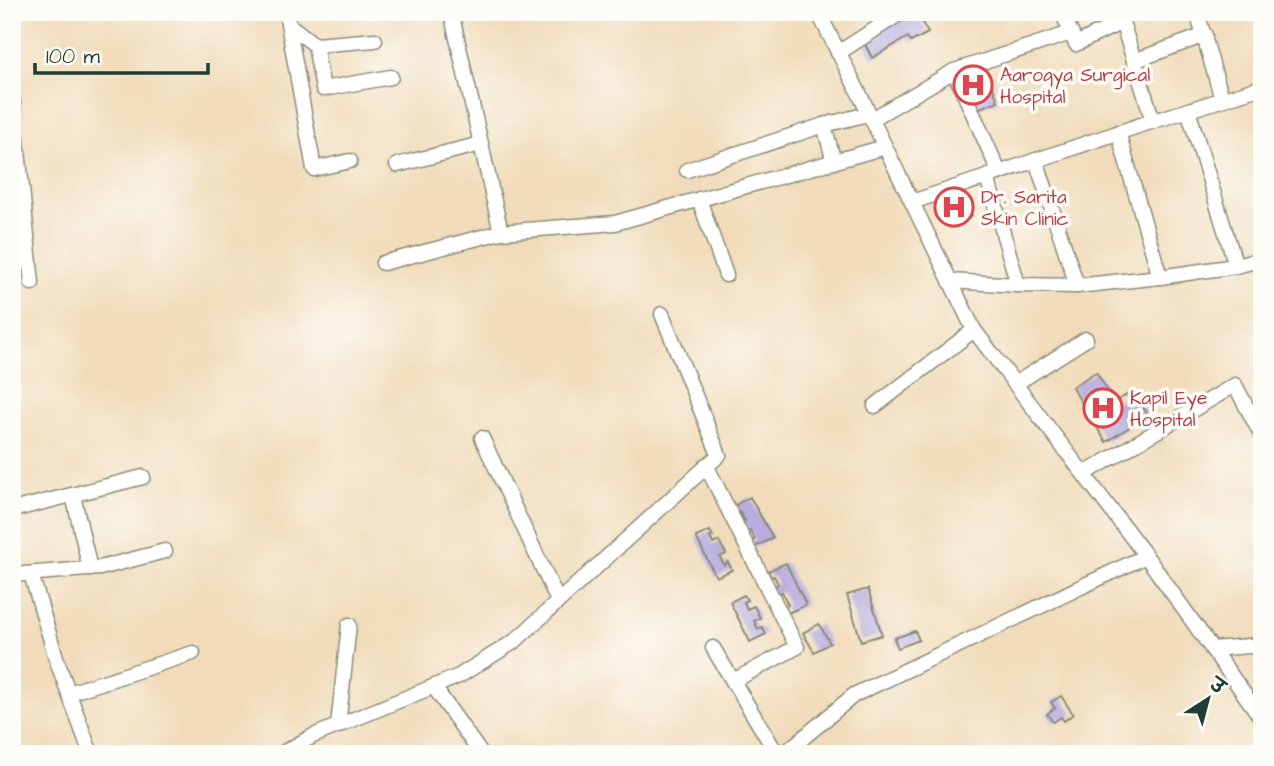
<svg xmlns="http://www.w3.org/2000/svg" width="1274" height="766" viewBox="0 0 1274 766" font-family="'Architects Daughter','Playpen Sans Deva',sans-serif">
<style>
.building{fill:#b8adde}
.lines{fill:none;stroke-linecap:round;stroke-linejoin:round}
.minor-casing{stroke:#888c77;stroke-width:17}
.minor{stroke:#fff;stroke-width:14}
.labels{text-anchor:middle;stroke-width:7;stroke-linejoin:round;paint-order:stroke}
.health-label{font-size:19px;fill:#be3a42;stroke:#fdfcf7;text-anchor:start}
</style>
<rect width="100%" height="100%" fill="#fdfcf7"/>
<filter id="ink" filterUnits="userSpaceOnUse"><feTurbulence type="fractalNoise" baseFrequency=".0143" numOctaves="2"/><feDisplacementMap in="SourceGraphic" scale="14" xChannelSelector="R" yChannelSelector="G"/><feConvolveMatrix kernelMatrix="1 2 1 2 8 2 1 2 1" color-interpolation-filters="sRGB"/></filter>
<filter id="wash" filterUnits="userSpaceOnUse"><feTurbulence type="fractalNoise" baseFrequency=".00686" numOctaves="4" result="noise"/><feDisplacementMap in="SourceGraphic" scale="28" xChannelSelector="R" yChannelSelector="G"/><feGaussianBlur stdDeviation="1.57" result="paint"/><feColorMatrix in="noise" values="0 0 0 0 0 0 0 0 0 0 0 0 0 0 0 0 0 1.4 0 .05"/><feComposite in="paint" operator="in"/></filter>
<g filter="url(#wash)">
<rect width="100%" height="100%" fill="#f1dbba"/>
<g id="blocks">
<g class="building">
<path d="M907 12H916L928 33 911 42 908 37 872 58 863 40Z"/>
<path d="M984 65 998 101 975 110 961 74Z"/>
<path d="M962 192 972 216 949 226 939 202Z"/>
<path d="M1096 372 1115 402 1133 391 1148 415 1106 442 1072 387Z"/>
<path d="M750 497 773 538 755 547 752 541 755 539 750 530 743 534 738 525 745 521 739 511 736 513 732 507Z"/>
<path d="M710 531 713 536 710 537 713 544 719 541 726 554 720 557 724 565 728 562 732 570 716 577 696 537Z"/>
<path d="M786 563 806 605 788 613 785 606 788 605 782 592 773 597 769 589 778 584 774 576 771 577 768 571Z"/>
<path d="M868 589 882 635 861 641 847 595Z"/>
<path d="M744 595 747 600 744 602 747 609 754 606 760 618 754 621 758 629 762 627 766 634 750 642 730 602Z"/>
<path d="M819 624 830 643 814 652 803 633Z"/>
<path d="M915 631 919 640 898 648 894 638Z"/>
<path d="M1061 696 1073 714 1064 721 1061 717 1053 722 1047 714 1055 708 1051 702Z"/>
</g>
</g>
</g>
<g filter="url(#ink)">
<use href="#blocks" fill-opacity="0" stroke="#888c77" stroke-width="2"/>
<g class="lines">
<g class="minor-casing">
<g id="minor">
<path d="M286 12 314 169 350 161"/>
<path d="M818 12 858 91 974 330 1146 556 1262 719"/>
<path d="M1062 12 1076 44 1122 22 1153 121"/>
<path d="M1197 12 1222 99"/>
<path d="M288 24 315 45"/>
<path d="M375 40 315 45 323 89 391 77"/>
<path d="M838 53 902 12"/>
<path d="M1134 61 1205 35"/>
<path d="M954 71 999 172"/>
<path d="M12 94 32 283"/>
<path d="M1188 110 1236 266"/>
<path d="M872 119 954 71 1071 33"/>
<path d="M824 125 834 162"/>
<path d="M1118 132 1160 277"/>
<path d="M1036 160 1077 286"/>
<path d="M397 165 481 144"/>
<path d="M687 170 824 125 868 114"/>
<path d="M987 177 1018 285"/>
<path d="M699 199 726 275"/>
<path d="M912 202 1138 126 1262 87"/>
<path d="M501 232 615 223 885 147"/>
<path d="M383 263 501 232 451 12"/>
<path d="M950 281 1018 285 1077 286 1160 277 1236 266 1262 259"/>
<path d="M1015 384 1086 339"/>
<path d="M875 406 974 330"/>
<path d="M482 438 558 601"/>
<path d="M706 465 797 647 733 681"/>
<path d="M1084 474 1235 385 1262 436"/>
<path d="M73 495 90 569"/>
<path d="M12 510 143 477"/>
<path d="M31 574 58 664 91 754"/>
<path d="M12 575 100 568 165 551"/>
<path d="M713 648 777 754"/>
<path d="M1212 649 1262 645"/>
<path d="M434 687 481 754"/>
<path d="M69 693 193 653"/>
<path d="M338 726 349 625"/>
<path d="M281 754 313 736 459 676 515 641 719 455 662 314"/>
<path d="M784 754 854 695 1146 556"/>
</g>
</g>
<use href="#minor" class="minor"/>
</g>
</g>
<defs>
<g id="hospital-ring" transform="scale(2.0125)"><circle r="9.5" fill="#fdfcf7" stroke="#e0444e" stroke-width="1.5"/><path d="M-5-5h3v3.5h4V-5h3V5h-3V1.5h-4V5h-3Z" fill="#e0444e"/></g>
</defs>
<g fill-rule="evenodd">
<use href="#hospital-ring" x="973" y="85"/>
<use href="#hospital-ring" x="954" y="207"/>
<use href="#hospital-ring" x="1103" y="408"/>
</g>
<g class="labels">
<g class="health-label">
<text x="1000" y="81">Aarogya Surgical<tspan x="1000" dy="22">Hospital</tspan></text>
<text x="981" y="203">Dr. Sarita<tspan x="981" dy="22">Skin Clinic</tspan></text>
<text x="1130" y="404">Kapil Eye<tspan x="1130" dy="22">Hospital</tspan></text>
</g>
</g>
<rect width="1274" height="766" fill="none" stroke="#fdfcf7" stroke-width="42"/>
<g transform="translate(1208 699) rotate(36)" stroke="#fdfcf7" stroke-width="5" paint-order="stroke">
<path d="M0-5L12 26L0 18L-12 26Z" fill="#1f3d34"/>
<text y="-10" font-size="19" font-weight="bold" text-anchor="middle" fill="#1f3d34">उ</text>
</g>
<path d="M35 63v10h173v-10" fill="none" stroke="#1f3d34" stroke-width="3.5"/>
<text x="46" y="63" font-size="21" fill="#1f3d34" stroke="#fdfcf7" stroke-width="5" paint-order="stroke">100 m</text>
</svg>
